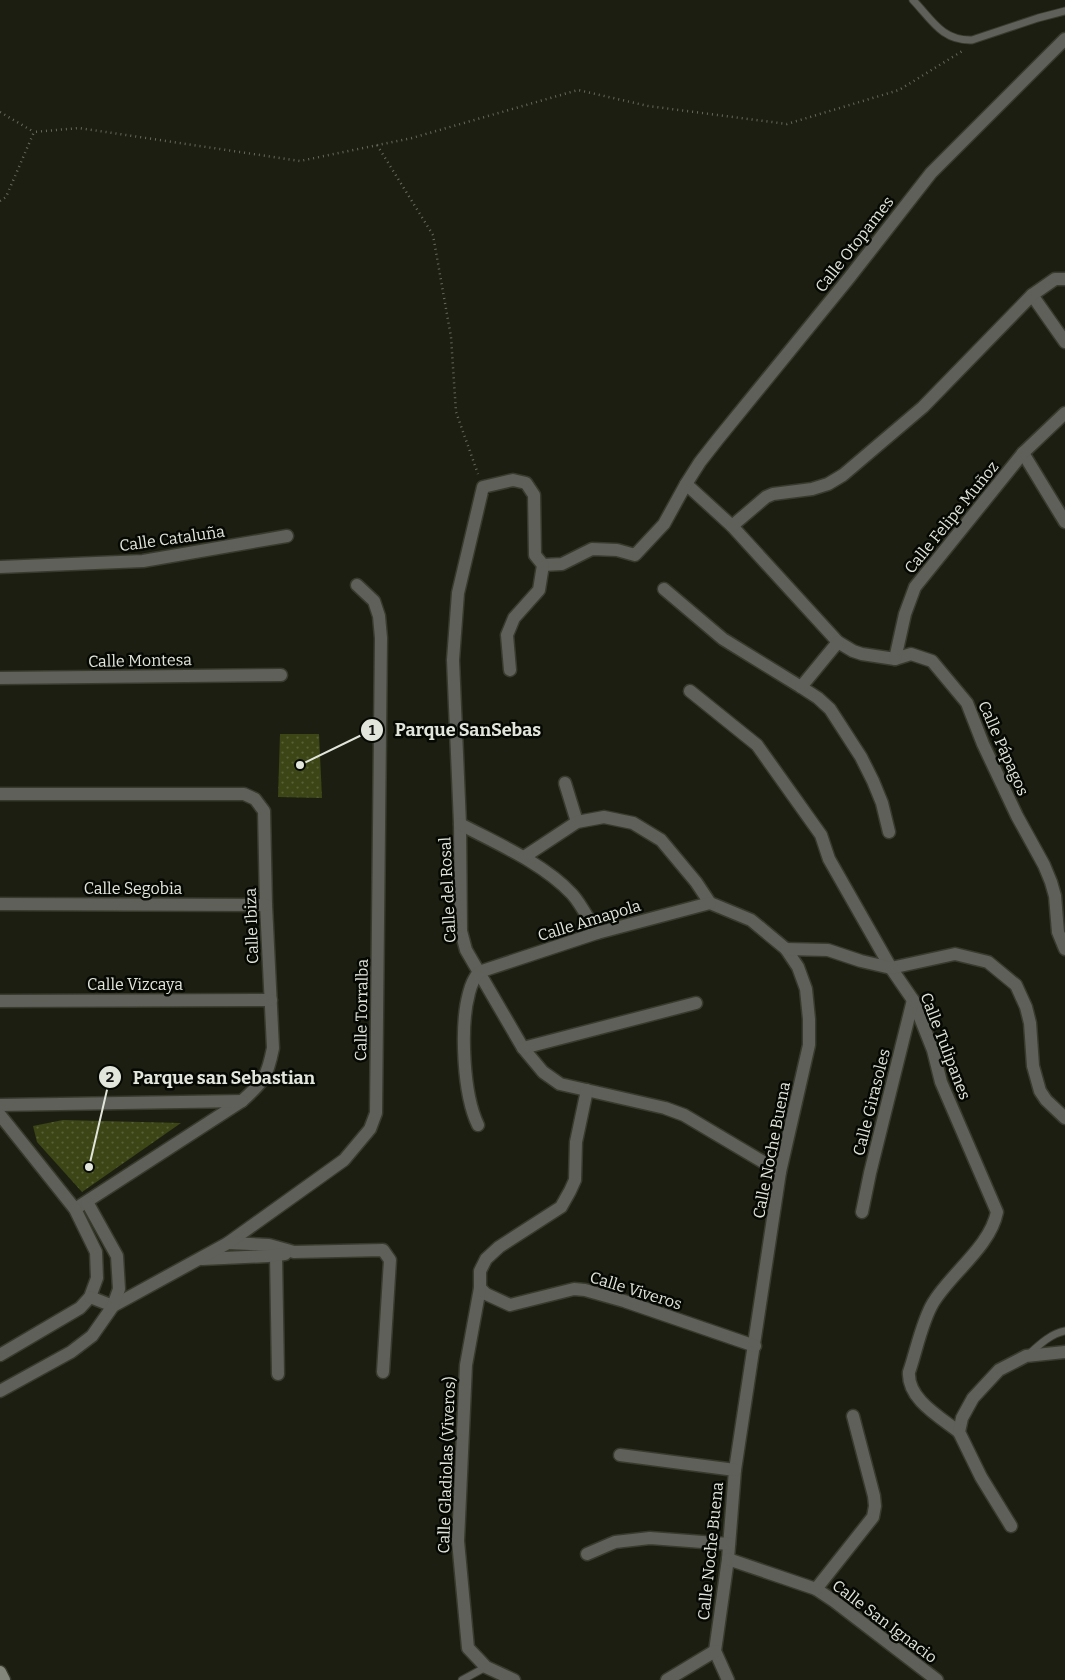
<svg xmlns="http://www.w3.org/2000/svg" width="1065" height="1680" viewBox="0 0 1065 1680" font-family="Bitter,serif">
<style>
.park{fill:url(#park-dots)}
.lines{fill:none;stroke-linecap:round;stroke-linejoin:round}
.lane-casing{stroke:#373a2c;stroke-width:9}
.street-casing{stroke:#373a2c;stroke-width:15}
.secondary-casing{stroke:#373a2c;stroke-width:15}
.path{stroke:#676a5d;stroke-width:2.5;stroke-dasharray:1 4;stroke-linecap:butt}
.lane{stroke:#5e6059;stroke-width:7}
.street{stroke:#5e6059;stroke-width:12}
.secondary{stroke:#83877b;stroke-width:12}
.labels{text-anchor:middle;stroke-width:5;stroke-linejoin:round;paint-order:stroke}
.street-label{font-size:16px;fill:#e2e5db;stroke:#060803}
.leader{fill:none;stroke:#e2e5db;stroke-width:2}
.callout-dot{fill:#e2e5db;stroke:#060803;stroke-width:2}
.mark-label{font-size:15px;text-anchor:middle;font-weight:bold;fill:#111}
.callout-label{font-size:18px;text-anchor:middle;font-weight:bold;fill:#e2e5db;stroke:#060803;stroke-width:5;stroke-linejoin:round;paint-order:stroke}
</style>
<defs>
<pattern id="park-dots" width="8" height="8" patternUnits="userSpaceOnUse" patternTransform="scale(1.25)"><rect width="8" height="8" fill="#3b4515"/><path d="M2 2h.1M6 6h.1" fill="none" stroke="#576036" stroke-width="1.8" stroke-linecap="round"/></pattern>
</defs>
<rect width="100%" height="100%" fill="#1b1e10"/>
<g class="park">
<path d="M280 734H319L322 798 278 797Z"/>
<path d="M63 1120 181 1123 82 1192 37 1142 33 1126Z"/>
</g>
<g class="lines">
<g class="lane-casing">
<g id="lane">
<path d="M913 0C932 20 942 41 972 40L1038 18 1065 11"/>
<path d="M1028 1355C1039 1345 1050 1334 1065 1331"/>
<path d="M462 1680 486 1667"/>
</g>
</g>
<g class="street-casing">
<g id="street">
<path d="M1032 295 1065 342"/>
<path d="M1023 453 1065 522"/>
<path d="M686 484 732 526 838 642 853 651 862 654 895 659 911 654 932 661 967 703 983 744 1017 816 1044 865 1051 882 1055 896 1058 932 1065 949"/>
<path d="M732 526 766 497 773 494 812 489 828 484 843 475 923 407 1032 295 1055 279H1065"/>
<path d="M543 565 562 564 592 549 617 550 635 555 664 524 686 484 700 462 718 439 849 278 931 173 1065 39"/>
<path d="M0 567 143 561 287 536"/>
<path d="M664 589 723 639 801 687 818 698 830 709 861 757 873 781 882 803 889 832"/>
<path d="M895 659 905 614 915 587 1023 453 1065 413"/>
<path d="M510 670 507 635 514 618 539 590 543 565 535 555 534 495 526 483 513 480 483 487 458 593 453 660 460 824 461 931 466 950 523 1048 543 1072 560 1084 665 1108 684 1115 780 1172"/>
<path d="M0 678 281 675"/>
<path d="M801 687 838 642"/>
<path d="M690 691 757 745 821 835 829 859 891 968 913 1000 933 1050 941 1082 997 1212C990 1247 951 1273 933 1303 922 1321 916 1352 909 1372 907 1399 940 1417 959 1432"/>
<path d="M565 783 577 822"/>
<path d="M0 794H244L255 799 264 811 266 905 273 1048C267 1078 264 1081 242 1101L75 1209"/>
<path d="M460 824C496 843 543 863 572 894 582 905 589 921 597 933"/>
<path d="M524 857 577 822 604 817 633 823 661 840 696 882 710 903 751 920 786 949 798 967 806 989 809 1019V1045L780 1172 735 1470 728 1559 715 1651 728 1680"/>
<path d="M0 904 266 905"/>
<path d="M786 949 828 950 861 961 891 968 955 954 988 962 1016 985 1026 1007 1030 1023 1033 1066 1040 1091 1046 1100 1065 1118"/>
<path d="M0 1001 271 1000"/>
<path d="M523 1048 696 1003"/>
<path d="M0 1105 242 1101"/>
<path d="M0 1115 75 1209 96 1252 97 1278 90 1297 80 1308 0 1355"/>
<path d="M478 1125C463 1094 460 1026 469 993 471 985 474 978 479 972L597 933 710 903"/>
<path d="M862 1212 870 1173 913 1000"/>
<path d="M228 1243 269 1245 294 1252 383 1250 390 1260 383 1372"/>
<path d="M276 1255 278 1374"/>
<path d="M202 1259 268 1256 285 1254"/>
<path d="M480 1288 486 1294 510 1305 574 1289 585 1290 624 1301 755 1346"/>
<path d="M90 1297 113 1306 228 1243 344 1160 370 1129 376 1113 381 638 379 616 374 601 357 585"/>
<path d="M0 1391 71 1352 92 1336 113 1306 119 1289 117 1256 87 1202"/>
<path d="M620 1455 735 1470"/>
<path d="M1011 1526 981 1477 959 1432 962 1418 973 1398 999 1370 1026 1356 1065 1352"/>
<path d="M587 1554 615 1542 650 1538 729 1544"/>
<path d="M728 1559 816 1589 834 1601 937 1680"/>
<path d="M816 1589 873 1517 875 1506 874 1496 853 1416"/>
<path d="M514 1680 486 1667 468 1648 458 1541 466 1365 480 1288V1271L486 1259 499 1247 561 1207 570 1191 575 1180 576 1142 587 1090"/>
<path d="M667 1680 715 1651"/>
</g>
</g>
<g class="secondary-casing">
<path id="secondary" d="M0 1672 4 1680"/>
</g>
<g class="path">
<path d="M0 112 34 132"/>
<path d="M377 145 433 235 451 337 456 412 478 474"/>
<path d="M0 201 6 197 34 132 79 128 300 161 412 138 578 90 648 106 787 124 899 90 964 50"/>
</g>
<use href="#lane" class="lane"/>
<use href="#street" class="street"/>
<use href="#secondary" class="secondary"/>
</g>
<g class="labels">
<g class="street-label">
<text transform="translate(854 244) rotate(-52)" y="6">Calle Otopames</text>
<text transform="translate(951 517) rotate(-51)" y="6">Calle Felipe Muñoz</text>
<text transform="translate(172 538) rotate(-8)" y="6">Calle Cataluña</text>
<text transform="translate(140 660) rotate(-1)" y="6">Calle Montesa</text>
<text transform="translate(1004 748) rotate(66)" y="6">Calle Pápagos</text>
<text x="133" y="894">Calle Segobia</text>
<text transform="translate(447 890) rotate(-93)" y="6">Calle del Rosal</text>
<text transform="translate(589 920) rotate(-17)" y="6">Calle Amapola</text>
<text transform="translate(251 926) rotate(-92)" y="6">Calle Ibiza</text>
<text x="135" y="990">Calle Vizcaya</text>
<text transform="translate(361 1010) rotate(-89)" y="6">Calle Torralba</text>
<text transform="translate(946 1046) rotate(69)" y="6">Calle Tulipanes</text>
<text transform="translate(871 1102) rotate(-76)" y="6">Calle Girasoles</text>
<text transform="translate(771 1150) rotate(-79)" y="6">Calle Noche Buena</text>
<text transform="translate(636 1290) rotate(17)" y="6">Calle Viveros</text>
<text transform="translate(446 1465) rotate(-88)" y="6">Calle Gladiolas (Viveros)</text>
<text transform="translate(710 1551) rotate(-84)" y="6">Calle Noche Buena</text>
<text transform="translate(885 1621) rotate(37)" y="6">Calle San Ignacio</text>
</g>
</g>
<path class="leader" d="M300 765L372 730M89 1167L110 1077"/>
<g class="callout-dot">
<circle cx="300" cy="765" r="5"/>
<circle cx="89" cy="1167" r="5"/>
<circle cx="372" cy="730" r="12"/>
<circle cx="110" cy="1077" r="12"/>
</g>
<g class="mark-label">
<text x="372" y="735">1</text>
<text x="110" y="1082">2</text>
</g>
<g class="callout-label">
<text x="468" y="736">Parque SanSebas</text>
<text x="224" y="1084">Parque san Sebastian</text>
</g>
</svg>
